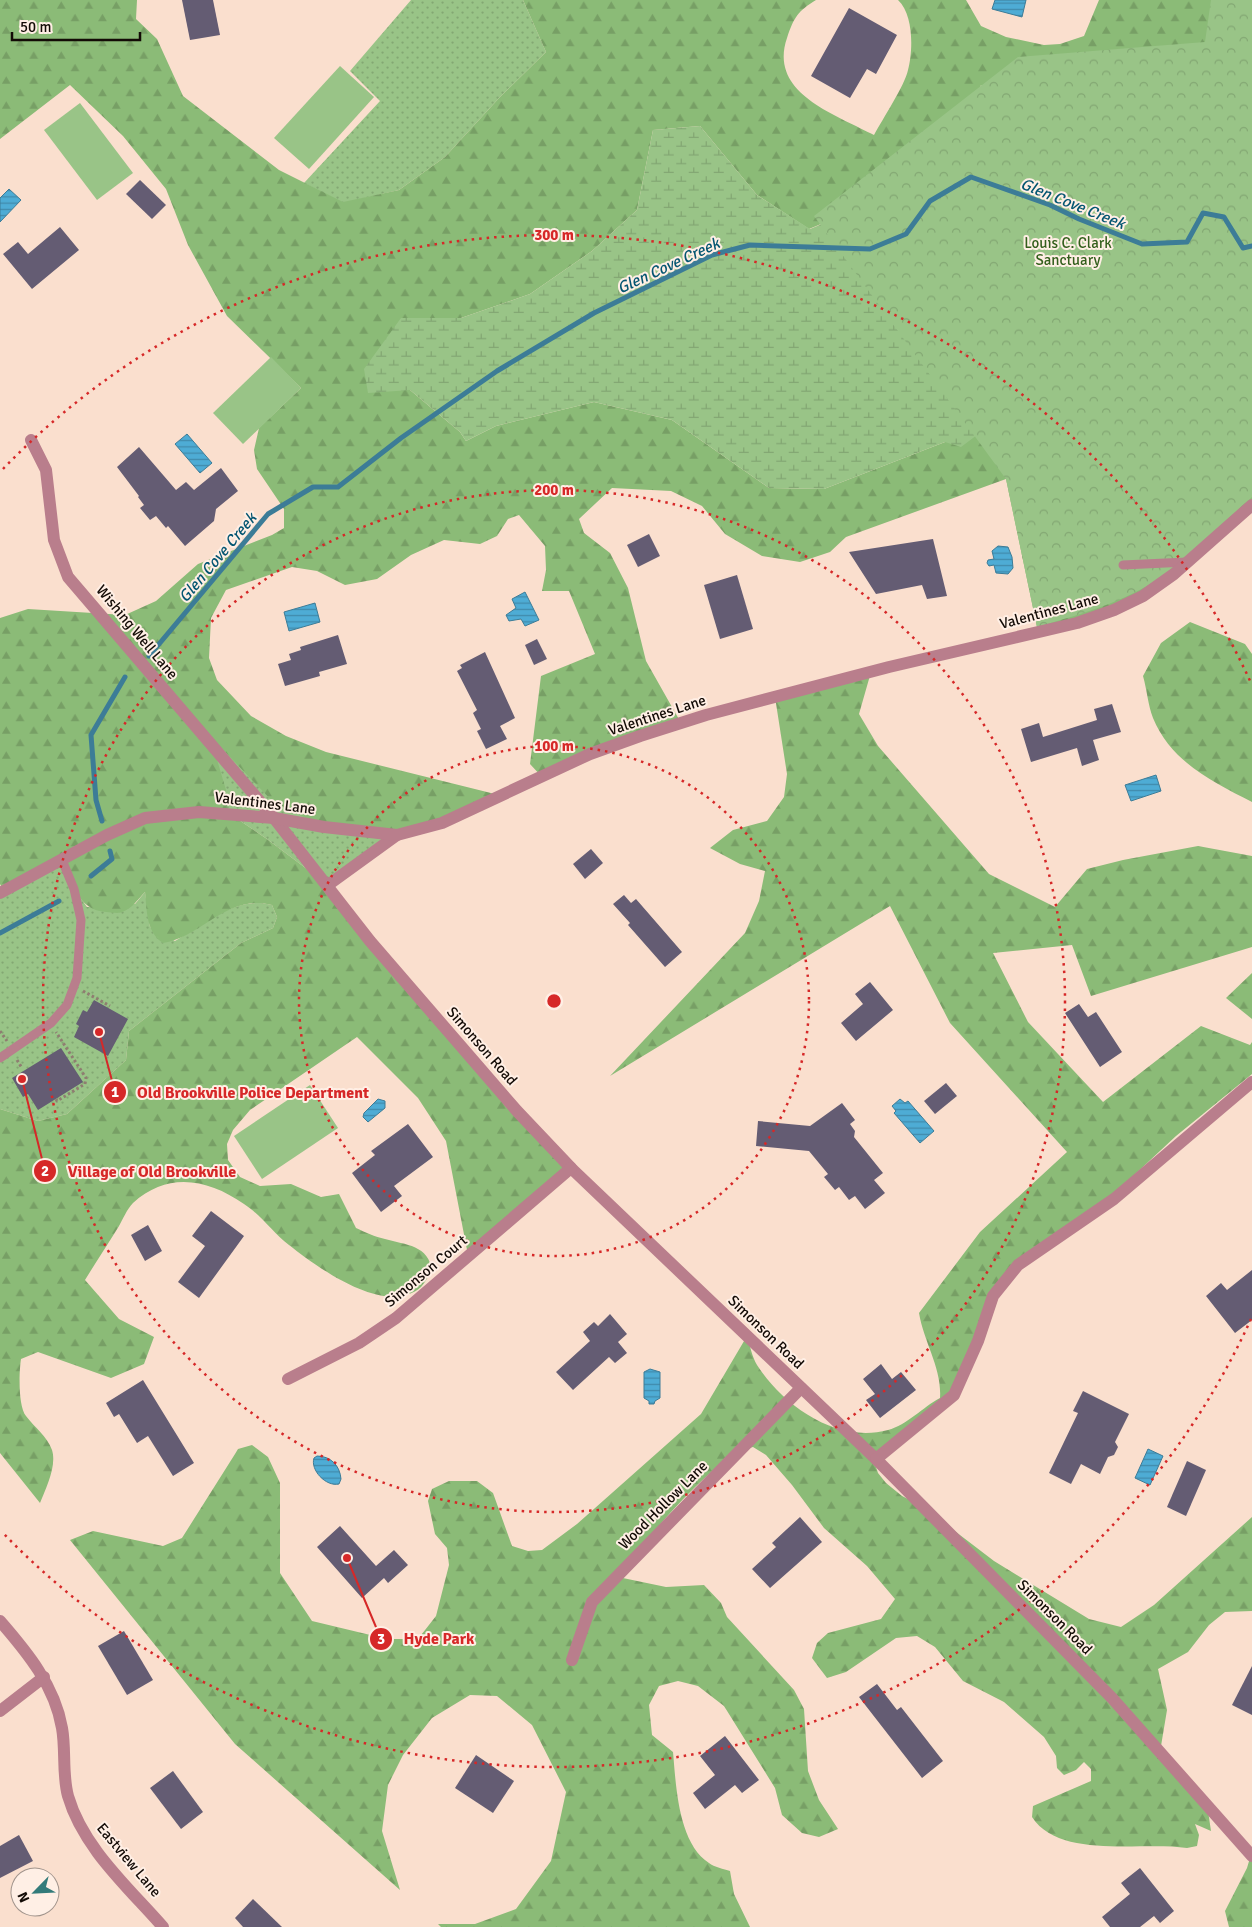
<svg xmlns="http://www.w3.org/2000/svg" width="1252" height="1927" viewBox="0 0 1252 1927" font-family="Signika,sans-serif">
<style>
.grass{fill:url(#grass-dots)}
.forest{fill:url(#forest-firs)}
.wetland{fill:url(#wetland-marsh)}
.park{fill:url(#park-crowns)}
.pitch{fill:#99c487}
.water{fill:url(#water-rules);stroke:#3c7c97}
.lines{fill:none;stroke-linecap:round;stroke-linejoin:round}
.stream{stroke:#3c7c97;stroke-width:5}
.building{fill:#645c73}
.path{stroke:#8f7d71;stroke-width:3;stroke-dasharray:2.5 2.5;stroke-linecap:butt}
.service{stroke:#b97e8c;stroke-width:9}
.minor{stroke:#b97e8c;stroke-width:12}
.tertiary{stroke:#b97e8c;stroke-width:12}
.ring{fill:none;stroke:#d62828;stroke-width:2.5;stroke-dasharray:2.5 5}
.labels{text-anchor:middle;stroke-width:4;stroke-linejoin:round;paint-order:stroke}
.park-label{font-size:15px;fill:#335f1c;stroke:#ffefe5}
.street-label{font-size:15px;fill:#130b06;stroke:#ffefe5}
.water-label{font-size:16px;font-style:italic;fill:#045571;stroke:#ffefe5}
.centre{fill:#d62828;stroke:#ffefe5;stroke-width:2.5}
.ring-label{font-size:15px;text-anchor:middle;font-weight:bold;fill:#d62828;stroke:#ffefe5;stroke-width:4;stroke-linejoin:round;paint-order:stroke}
.leader{fill:none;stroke:#d62828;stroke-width:2}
.callout-dot{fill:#d62828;stroke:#ffefe5;stroke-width:2}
.mark-label{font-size:15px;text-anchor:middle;font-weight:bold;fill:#fff}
.callout-label{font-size:16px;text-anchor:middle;font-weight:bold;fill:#d62828;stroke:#ffefe5;stroke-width:4;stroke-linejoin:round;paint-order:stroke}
</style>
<defs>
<pattern id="grass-dots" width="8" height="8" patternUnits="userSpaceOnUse" patternTransform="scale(1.25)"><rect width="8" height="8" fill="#99c487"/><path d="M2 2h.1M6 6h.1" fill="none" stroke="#83a773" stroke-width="1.8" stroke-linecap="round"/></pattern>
<pattern id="forest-firs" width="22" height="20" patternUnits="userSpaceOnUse" patternTransform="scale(1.25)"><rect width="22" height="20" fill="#8bbb77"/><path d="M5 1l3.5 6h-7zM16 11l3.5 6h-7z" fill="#779f65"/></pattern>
<pattern id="wetland-marsh" width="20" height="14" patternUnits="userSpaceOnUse" patternTransform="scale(1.25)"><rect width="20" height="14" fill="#99c487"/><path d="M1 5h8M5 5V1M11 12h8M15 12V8" fill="none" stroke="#83a773"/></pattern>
<pattern id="park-crowns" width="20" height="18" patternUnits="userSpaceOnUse" patternTransform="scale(1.25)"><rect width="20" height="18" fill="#99c487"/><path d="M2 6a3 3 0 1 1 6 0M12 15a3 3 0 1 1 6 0" fill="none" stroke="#83a773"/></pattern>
<pattern id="water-rules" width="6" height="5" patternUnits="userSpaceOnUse" patternTransform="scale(1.25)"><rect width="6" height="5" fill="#4eacd5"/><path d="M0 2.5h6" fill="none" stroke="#408aab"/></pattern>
</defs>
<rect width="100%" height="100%" fill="#fadfce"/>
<g class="grass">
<path d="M411 0H523L546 52 500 97 445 157 399 190 343 203 304 183 380 101 350 71Z"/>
<path d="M210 735 397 835 328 885 267 839 227 812Z"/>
<path d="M62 860 74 889 87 907 135 904 145 892 150 927 175 941C204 924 237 895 272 905L277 917 273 928 241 943 129 1031 126 1060 67 1114 38 1121 0 1109V893Z"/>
</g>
<g class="forest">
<path d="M0 0H137L136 19 157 39 183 96 279 170 343 202 399 190 445 157 500 97 546 52 523 0H816C798 11 794 17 787 38 768 93 835 114 874 135 882 120 905 85 908 70 913 51 914 15 898 0H966L981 26 1006 37 1044 45 1060 44 1084 36 1099 0H1252V140L981 85 957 151 927 180 809 229 757 195 700 126 653 130 637 210 592 251 530 294 461 318H401L410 390 460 432 466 441 496 426 594 402 672 420 769 488 824 489 945 442 1009 411 1252 348V505L1143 596 1038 632 1006 479 846 537 830 552 800 562 762 556 725 534 702 506 671 491 612 488 579 519 584 533 610 553 628 588 646 661 681 723 542 777 530 764 541 676 595 654 569 591H542L546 570 545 546 519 515 508 519 497 536 480 544 444 540 411 555 377 579 345 585 317 571 292 567 226 590 211 618 209 658 217 680 251 716 286 736 326 752 503 796 397 835 324 827 273 802 210 736 226 790 227 812 267 839 328 885 571 1168 467 1250 446 1141 418 1098 357 1037 250 1110 233 1130 227 1144 228 1160 240 1177 260 1186 291 1184 321 1197 339 1194 356 1228C365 1232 375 1237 385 1239 406 1245 429 1245 432 1271 428 1276 425 1283 421 1287 386 1318 317 1267 289 1245 273 1233 261 1215 244 1204 208 1179 168 1171 133 1203 127 1209 123 1219 119 1226 108 1244 96 1262 85 1280L119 1319 154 1337 144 1364 111 1378 38 1352 21 1359C19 1372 18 1406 26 1416 35 1428 47 1436 52 1450 57 1466 46 1488 40 1503L0 1453V1109L38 1121 67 1114 126 1060 129 1031 241 943 273 928 277 917 272 905C228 893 202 937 163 943 146 932 147 911 145 892 138 899 132 909 122 912 118 914 111 912 106 912 78 910 72 883 61 860L4 891 0 884V618L28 609 125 615 156 601 198 564 272 535 284 528V509L257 469 254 450 259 428 301 388 227 316 188 245 166 189 123 136 70 85 0 139Z"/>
<path d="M1190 622 1245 644 1252 654V802C1213 782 1171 762 1153 718 1148 705 1147 690 1143 676L1161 643Z"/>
<path d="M871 672 859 714 878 746 989 874 1055 907 1087 869 1123 860 1198 846 1252 856V947L1091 996 1072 945 993 953 1028 1022 1103 1102 1201 1026 1250 1045 1252 1042V1074L1176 1136 1115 1193 1014 1264 952 1392 875 1464 878 1473 886 1483 902 1496 922 1506 994 1561 1089 1619 1121 1627 1154 1605 1252 1517V1611L1225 1612 1209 1625 1188 1652 1158 1669 1167 1710 1160 1752 1207 1804 1211 1831 1195 1824 1199 1835 1197 1846 1187 1848C1142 1841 1060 1860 1032 1817L1033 1806 1091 1781V1769L1084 1762 1076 1770 1064 1775 1057 1768 1056 1756 1044 1737 1004 1702 963 1681 935 1647 917 1636 896 1638 846 1672 827 1678 812 1658 817 1643 828 1633 881 1619 895 1599 867 1566 824 1528 792 1485 766 1455 753 1447C714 1455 643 1543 618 1577L666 1587 704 1585 721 1603 727 1617 794 1690 804 1709 808 1771 819 1800 838 1829 819 1837 802 1833 782 1815 775 1788 724 1706 698 1686 678 1681 659 1686 649 1705 652 1735 673 1752C676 1785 678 1843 709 1863 714 1867 724 1869 730 1871L734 1894 750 1927H441L438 1924H475L516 1909 551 1861 566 1792 532 1725 497 1696 470 1695 432 1718 403 1755 388 1785 382 1831 400 1890 235 1744 70 1540 93 1531 163 1546 182 1538 235 1454 238 1449 252 1445 268 1457 280 1483V1573L312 1621 387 1639H418L436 1616 449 1565 447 1548 435 1534 428 1501 432 1489 449 1481H477L493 1493 512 1546 528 1551 542 1550 577 1524 701 1414 747 1336C750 1345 752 1357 757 1365 783 1406 837 1444 888 1430 907 1425 923 1407 940 1398 942 1368 924 1343 919 1313L980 1232 1067 1152 950 1023 890 906 610 1076 745 933 759 901 765 871 740 864 710 848 733 830 767 821 784 797 787 774 775 697Z"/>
<path d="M1252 973V1019L1226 998Z"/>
<path d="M1252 1851V1927H1229L1225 1911 1247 1868Z"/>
</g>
<path class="wetland" d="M981 85 1023 99 1009 411 961 447 945 442 824 489 769 488 672 420 594 402 496 426 466 441 460 432 410 390 368 393 364 369 401 318H461L530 294 592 251 637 210 653 130 700 126 757 195 810 229 927 180 957 151Z"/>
<path class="park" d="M1211 0H1252V497C1226 520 1200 546 1173 568 1134 600 1084 613 1037 627L1006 479 814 216 1018 57 1205 42Z"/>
<g class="pitch">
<path d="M340 66 374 97 309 169 274 138Z"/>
<path d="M80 103 133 173 97 200 44 130Z"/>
<path d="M271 357 301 388 243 444 213 413Z"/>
<path d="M310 1085 338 1128 262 1179 234 1136Z"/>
</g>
<g class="water">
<path d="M995 0H1026L1022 17 992 9Z"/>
<path d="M9 189 21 200 0 222V198Z"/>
<path d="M187 434 212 463 200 473 175 444Z"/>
<path d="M998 546 1008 547 1012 557 1013 568 1008 574 996 573 994 565 989 566 987 563 988 560 994 559 992 551Z"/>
<path d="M525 592 539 620 525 626 521 619 509 621 506 615 516 608 512 599Z"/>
<path d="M315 603 320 622 289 631 284 612Z"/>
<path d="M1156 775 1161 791 1131 801 1125 785Z"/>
<path d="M378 1099 385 1101V1108L368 1122 363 1117 364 1113Z"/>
<path d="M900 1099 905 1103 908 1101 934 1131 920 1143 894 1113 896 1111 892 1106Z"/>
<path d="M650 1369 660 1372V1398L655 1401 654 1404H649V1401L644 1398V1372Z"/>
<path d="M1148 1449 1163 1456 1150 1485 1135 1478Z"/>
<path d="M317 1456C331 1456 340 1466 341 1479L339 1484C326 1487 310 1470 314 1458Z"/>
</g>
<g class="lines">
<g class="stream">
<path d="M149 656 268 514 313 487H338L401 438 497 371 594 313 712 255 750 245 870 249 906 234 930 201 971 177 1050 205 1079 219 1142 244 1187 242 1203 213 1224 217 1243 248 1252 246"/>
<path d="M102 821 96 800 91 735 125 677"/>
<path d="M91 876 112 859 110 851"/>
<path d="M0 933 59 901"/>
</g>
</g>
<g class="building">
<path d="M182 0H213L220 35 190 40Z"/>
<path d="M849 8 897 35 876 74 867 69 850 98 811 76Z"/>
<path d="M140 180 166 205 152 219 126 194Z"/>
<path d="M60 227 79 250 32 289 3 254 18 242 28 254Z"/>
<path d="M139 447 176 490 186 482 194 490 221 468 238 491 216 509 214 521 185 546 168 526 166 528 156 516 150 520 140 508 144 505 138 497 139 496 117 467Z"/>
<path d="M649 534 660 556 638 567 627 545Z"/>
<path d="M933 539 947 596 927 599 922 585 876 594 849 552Z"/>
<path d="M737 575 753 629 720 639 704 585Z"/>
<path d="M338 635 347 664 319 672 320 676 285 686 278 664 291 660 289 654 301 650 300 647Z"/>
<path d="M537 639 547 659 534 665 525 645Z"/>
<path d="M485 652 515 718 500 726 507 739 486 749 477 731 481 729 473 713 477 710 457 671 462 668 460 665Z"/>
<path d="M1112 704 1121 732 1093 740 1099 760 1082 766 1077 748 1031 762 1021 729 1039 723 1043 737 1097 720 1094 709Z"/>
<path d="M591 849 603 863 585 879 573 864Z"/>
<path d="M624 895 631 903 636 899 682 952 665 967 628 925 630 923 613 904Z"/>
<path d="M870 982 893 1010 856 1041 841 1023 863 1004 855 994Z"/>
<path d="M94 1000 128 1019 108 1056 74 1037 79 1026 76 1024 83 1010 87 1012Z"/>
<path d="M1079 1004 1088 1017 1096 1012 1122 1052 1100 1067 1065 1013Z"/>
<path d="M61 1048 83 1082 38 1110 28 1094 23 1097 12 1078Z"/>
<path d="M946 1083 957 1096 935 1114 924 1101Z"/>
<path d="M842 1103 855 1120 850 1124 855 1131 854 1137 883 1173 874 1180 885 1193 865 1209 855 1196 849 1200 839 1187 835 1190 824 1177 828 1174 809 1151 756 1146 758 1121 810 1126Z"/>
<path d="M408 1124 433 1157 394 1186 402 1196 381 1212 352 1173 375 1155 371 1151Z"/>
<path d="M211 1211 244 1236 199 1298 178 1282 205 1246 192 1236Z"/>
<path d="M148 1225 162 1251 145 1261 131 1235Z"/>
<path d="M1252 1270V1320L1235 1333 1206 1296 1221 1283 1227 1290Z"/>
<path d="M610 1314 627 1334 618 1342 627 1353 615 1363 609 1357 573 1390 556 1372 590 1341 583 1332 594 1322 598 1326Z"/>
<path d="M881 1364 892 1379 901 1372 916 1390 880 1418 866 1400 875 1394 863 1379Z"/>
<path d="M143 1380 194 1463 173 1476 148 1436 137 1443 119 1414 114 1417 106 1403Z"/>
<path d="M1083 1391 1129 1414 1115 1442 1118 1447 1114 1455 1108 1457 1100 1474 1081 1464 1071 1484 1049 1473 1078 1413 1073 1411Z"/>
<path d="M1187 1461 1206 1470 1186 1516 1167 1507Z"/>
<path d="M800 1517 822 1542 770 1588 752 1569 776 1547 772 1543Z"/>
<path d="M340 1526 376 1566 394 1550 408 1565 388 1583 384 1578 362 1598 317 1547Z"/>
<path d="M124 1631 153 1680 127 1695 98 1646Z"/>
<path d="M1252 1666V1715L1232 1705Z"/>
<path d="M877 1684 897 1710 901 1707 943 1761 922 1778 859 1697Z"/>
<path d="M725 1736 759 1780 742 1793 735 1785 705 1809 693 1793 715 1775 700 1756Z"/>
<path d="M476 1755 514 1781 493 1813 455 1788Z"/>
<path d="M173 1771 203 1812 181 1829 150 1788Z"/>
<path d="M19 1835 33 1861 0 1878V1846Z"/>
<path d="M1140 1868 1174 1911 1160 1923 1154 1916 1140 1927H1110L1102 1917 1130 1894 1121 1883Z"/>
<path d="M253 1899 282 1927H243L235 1918Z"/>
</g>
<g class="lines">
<g class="path">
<path d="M83 991 110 1006"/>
<path d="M0 1031 7 1041"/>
<path d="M17 1060 22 1068"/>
<path d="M56 1099 57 1101 85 1084 86 1078 56 1032"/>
</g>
<g class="service">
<path d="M1123 565 1187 562"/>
<path d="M0 1058 51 1023 67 1005 77 978 81 920 74 889 62 860"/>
</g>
<g class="minor">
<path d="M31 440 46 470 54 540 68 577 274 818 370 941 517 1111 571 1168 876 1459 1112 1698 1252 1856"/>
<path d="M328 885 397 835"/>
<path d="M288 1379 359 1343 396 1318 571 1168"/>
<path d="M876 1459 954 1395 978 1341 993 1296 1018 1265 1114 1199 1252 1082"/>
<path d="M0 1621C27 1652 55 1686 62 1728 66 1750 62 1774 68 1796 83 1848 129 1888 163 1927"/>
<path d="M572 1660 592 1602 801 1388"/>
<path d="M0 1711 44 1677"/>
</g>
<path class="tertiary" d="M0 893 107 835 145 818 199 812 274 818 324 827 397 835 442 823 590 754 640 736 706 715 889 667 1077 623 1114 610 1143 596 1174 574 1252 505"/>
</g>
<g class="ring">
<circle cx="554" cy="1001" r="255"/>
<circle cx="554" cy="1001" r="511"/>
<path d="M1251 1319A766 766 0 0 1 3 1533M3 469A766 766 0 0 1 1251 683"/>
</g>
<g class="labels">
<g class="park-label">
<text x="1068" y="248">Louis C. Clark<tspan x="1068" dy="17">Sanctuary</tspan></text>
</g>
<g class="street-label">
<text transform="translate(1049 611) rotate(-15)" y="5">Valentines Lane</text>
<text transform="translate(137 632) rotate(50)" y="5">Wishing Well Lane</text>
<text transform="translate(657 715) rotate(-18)" y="5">Valentines Lane</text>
<text transform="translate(265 803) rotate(7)" y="5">Valentines Lane</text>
<text transform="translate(482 1046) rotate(49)" y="5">Simonson Road</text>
<text transform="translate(426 1271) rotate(-40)" y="5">Simonson Court</text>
<text transform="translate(766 1332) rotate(44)" y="5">Simonson Road</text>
<text transform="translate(663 1505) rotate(-45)" y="5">Wood Hollow Lane</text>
<text transform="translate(1055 1617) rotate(45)" y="5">Simonson Road</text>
<text transform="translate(129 1860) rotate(50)" y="5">Eastview Lane</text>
</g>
<g class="water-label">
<text transform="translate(1073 203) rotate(22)" y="6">Glen Cove Creek</text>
<text transform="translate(668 265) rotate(-25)" y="6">Glen Cove Creek</text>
<text transform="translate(217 557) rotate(-50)" y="6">Glen Cove Creek</text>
</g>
</g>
<circle cx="554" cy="1001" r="8" class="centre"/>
<g class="ring-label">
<text x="554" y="240">300 m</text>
<text x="554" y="495">200 m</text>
<text x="554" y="751">100 m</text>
</g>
<path class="leader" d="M99 1032L115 1092M22 1079L45 1171M347 1558L381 1639"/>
<g class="callout-dot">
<circle cx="99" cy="1032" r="5"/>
<circle cx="22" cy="1079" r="5"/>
<circle cx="347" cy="1558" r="5"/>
<circle cx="115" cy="1092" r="12"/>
<circle cx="45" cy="1171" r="12"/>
<circle cx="381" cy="1639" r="12"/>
</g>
<g class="mark-label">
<text x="115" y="1097">1</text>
<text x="45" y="1176">2</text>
<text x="381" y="1644">3</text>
</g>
<g class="callout-label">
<text x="253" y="1098">Old Brookville Police Department</text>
<text x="152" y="1177">Village of Old Brookville</text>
<text x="439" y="1644">Hyde Park</text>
</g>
<g transform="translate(35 1892) rotate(246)"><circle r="24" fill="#ffefe5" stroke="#a1948c"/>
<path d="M0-4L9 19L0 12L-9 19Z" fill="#337b7a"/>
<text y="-8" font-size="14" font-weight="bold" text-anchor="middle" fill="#130b06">N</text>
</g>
<path d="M12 32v8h128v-8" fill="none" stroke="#130b06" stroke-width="2.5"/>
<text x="20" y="32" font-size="15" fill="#130b06" stroke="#ffefe5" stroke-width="4" paint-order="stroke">50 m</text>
</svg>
